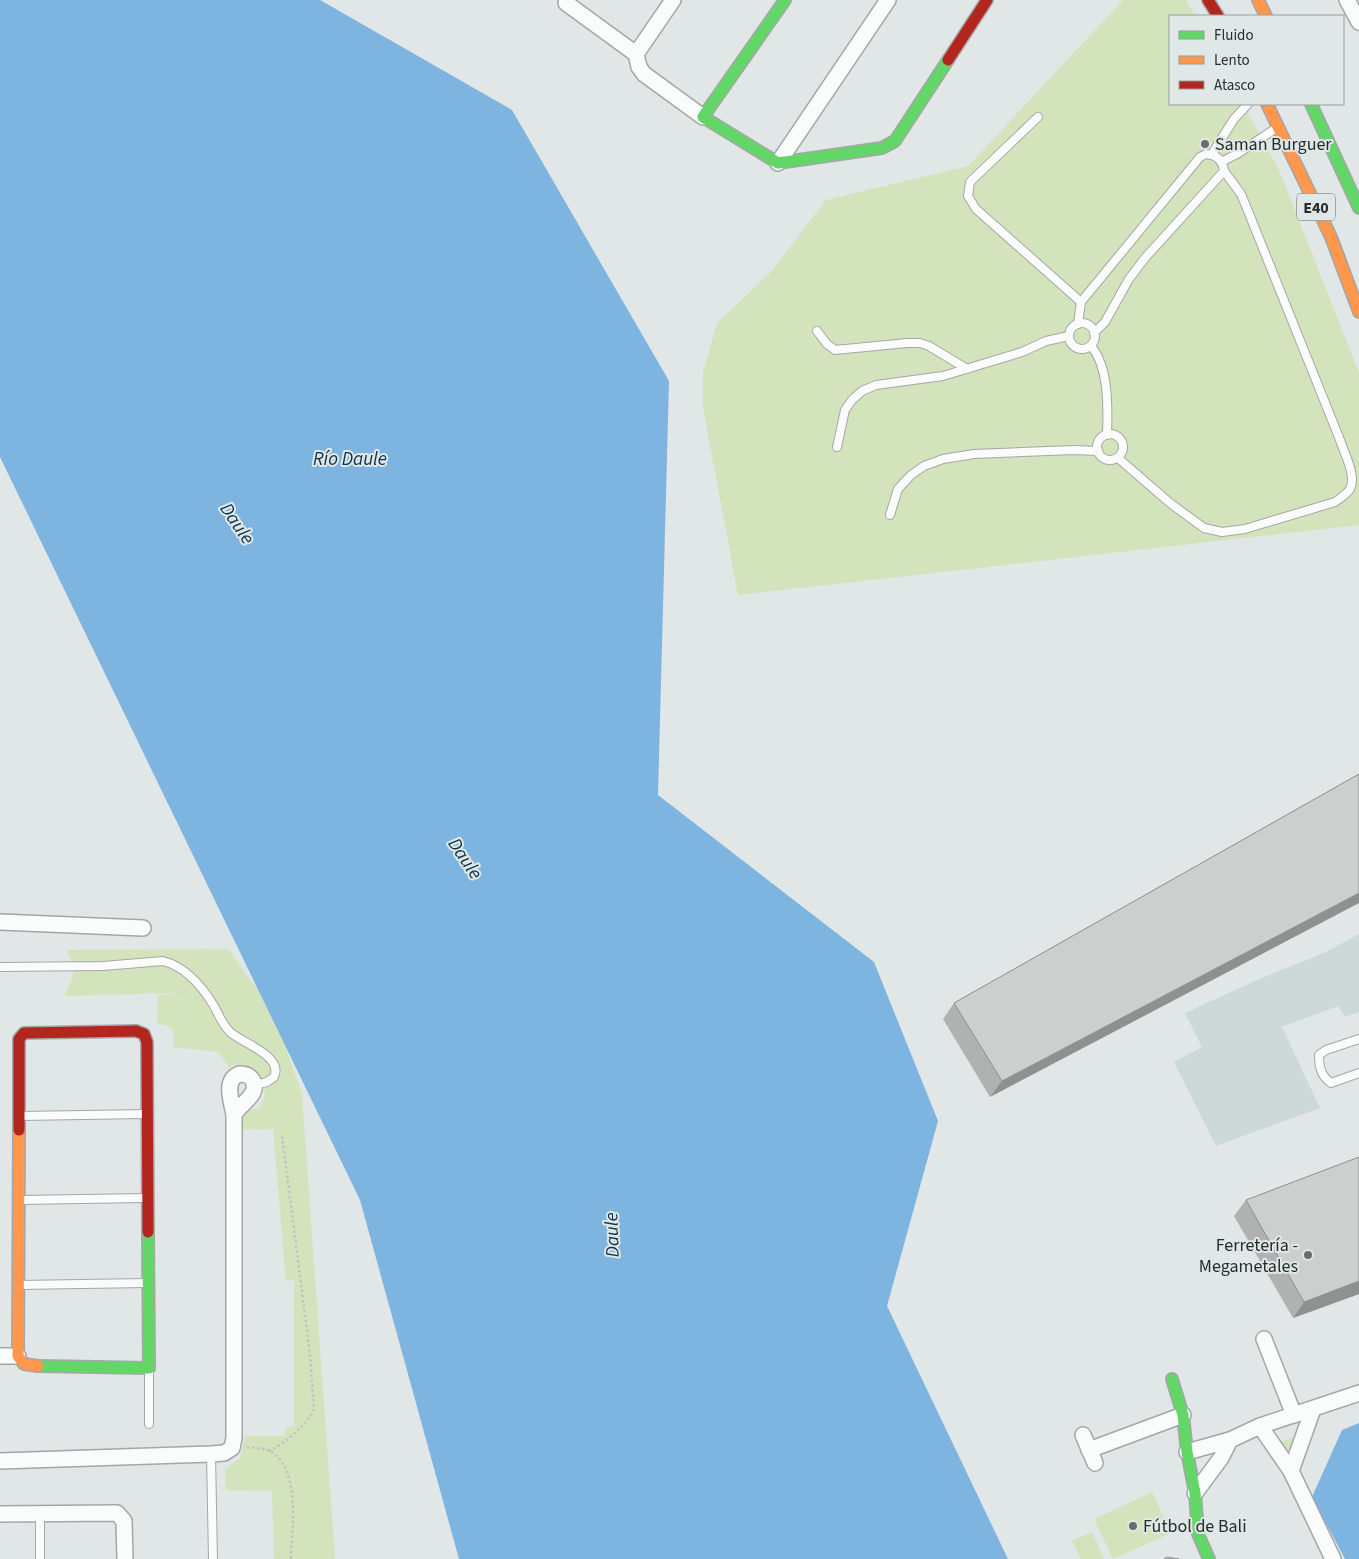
<svg xmlns="http://www.w3.org/2000/svg" width="1359" height="1559" viewBox="0 0 1359 1559" font-family="'Source Sans 3',sans-serif">
<style>
.built{fill:#cdd9d8}
.green{fill:#d3e4bd}
.water{fill:#7eb4e0}
.lines{fill:none;stroke-linecap:round;stroke-linejoin:round}
.lane-casing{stroke:#a4a7a7;stroke-width:10}
.street-casing{stroke:#a4a7a7;stroke-width:18}
.fast-casing{stroke:#a4a7a7;stroke-width:14}
.slow-casing{stroke:#a4a7a7;stroke-width:14}
.jam-casing{stroke:#a4a7a7;stroke-width:14}
.path{stroke:#c2c4c4;stroke-width:2.5;stroke-dasharray:2.5 2.5;stroke-linecap:butt}
.lane{stroke:#fafbfb;stroke-width:8}
.street{stroke:#fafbfb;stroke-width:15}
.fast{stroke:#63d668;stroke-width:11}
.slow{stroke:#ff974d;stroke-width:11}
.jam{stroke:#b3261e;stroke-width:11}
.wall{fill:#afb2b1}
.shaded-wall{fill:#8e9190}
.building{fill:#cbcfce;stroke:#8e9190}
.poi-dot{fill:#696d6c;stroke:#dfe8e7;stroke-width:2}
.labels{text-anchor:middle;stroke-width:4;stroke-linejoin:round;paint-order:stroke}
.shield{fill:#dfe8e7;stroke:#5f6463;stroke-width:1}
.shield-label{font-size:16px;font-weight:bold;fill:#282c2b}
.poi-label{font-size:18px;fill:#282c2b;stroke:#dfe8e7;text-anchor:start}
.water-label{font-size:19px;font-style:italic;fill:#11314b;stroke:#dfe8e7}
</style>
<rect width="100%" height="100%" fill="#e1e6e6"/>
<path class="built" d="M1359 934V1012L1345 1017 1338 1006 1282 1027 1320 1108 1216 1146 1174 1062 1202 1047 1185 1013 1255 981 1326 952Z"/>
<g class="green">
<path d="M1123 0H1186L1195 16H1170V104H1243L1280 172 1359 373V525L738 595 703 408V372L717 323 770 273 826 200 968 166Z"/>
<path d="M228 949 272 1009 302 1094 335 1559H274L272 1491 226 1490 225 1469 240 1458 245 1436H284L286 1428 294 1426V1280L286 1281 273 1129 243 1130V1112L260 1107 265 1095 263 1080C250 1069 247 1060 229 1067L218 1052 173 1047C176 1032 174 1024 157 1024L158 995 174 994 189 1013 174 993 64 996C74 978 77 968 66 950Z"/>
<path d="M1298 1435 1292 1451 1272 1445Z"/>
<path d="M1152 1492 1171 1533 1113 1559 1094 1519Z"/>
<path d="M1092 1532 1104 1559H1081L1072 1541Z"/>
</g>
<g class="water">
<path d="M0 0H320L512 110 669 381 658 795 874 962 938 1121 887 1306 1008 1559H459L360 1200 0 457Z"/>
<path d="M1359 1423V1559H1345L1312 1497 1342 1430Z"/>
</g>
<g class="lines">
<g class="lane-casing">
<g id="lane">
<path d="M1038 117 970 182 968 196 976 209 1081 302"/>
<path d="M1212 154 1234 119 1248 104"/>
<path d="M1221 162 1237 154 1275 129"/>
<circle cx="1082" cy="336" r="13"/>
<path d="M1078 324 1081 302 1200 157 1206 154C1216 155 1223 160 1224 171L1145 258 1129 279 1105 322 1094 333"/>
<path d="M817 331 827 344 835 350 907 343H920L929 346 967 369"/>
<path d="M1091 346C1109 367 1108 408 1107 435"/>
<circle cx="1110" cy="447" r="13"/>
<path d="M837 447 845 410 852 400 862 391 876 385 943 376 1022 352 1046 341 1069 336"/>
<path d="M1118 458 1170 503 1204 528 1222 532 1245 529 1335 502C1340 498 1346 495 1350 489 1357 476 1344 453 1340 440L1248 211 1241 194 1224 171"/>
<path d="M890 515 898 489 911 475 924 466 943 459 974 454 1074 450 1098 451"/>
<path d="M0 967 103 966 163 961C186 967 202 986 214 1006 219 1015 222 1024 230 1032 242 1043 284 1056 274 1077L267 1082 254 1085"/>
<path d="M1359 1039 1326 1050 1319 1055C1319 1067 1321 1076 1331 1083L1359 1073"/>
<path d="M20 1116 146 1114"/>
<path d="M20 1200 146 1198"/>
<path d="M18 1285 147 1283"/>
<path d="M149 1368V1424"/>
<path d="M211 1454 213 1559"/>
<path d="M40 1513V1559"/>
</g>
</g>
<g class="street-casing">
<g id="street">
<path d="M568 0 566 3 636 54"/>
<path d="M673 0 636 54 639 67 644 74 703 117"/>
<path d="M1347 0 1359 22"/>
<path d="M778 163 888 0"/>
<path d="M0 922 143 928"/>
<path d="M239 1074C245 1074 250 1075 253 1081 260 1095 239 1104 234 1115 232 1102 223 1081 239 1074Z"/>
<path d="M1264 1339 1294 1415"/>
<path d="M0 1356H18"/>
<path d="M1313 1409 1291 1471 1333 1559"/>
<path d="M1260 1426 1291 1471"/>
<path d="M1083 1435 1095 1463"/>
<path d="M1089 1450 1183 1415"/>
<path d="M1187 1452 1230 1440 1260 1426 1359 1393"/>
<path d="M0 1461 211 1454 224 1453 232 1448 234 1438V1115"/>
<path d="M1195 1493 1221 1458 1230 1440"/>
<path d="M0 1514 117 1513 124 1521 125 1559"/>
</g>
</g>
<g class="fast-casing">
<g id="fast">
<path d="M785 0 703 117 778 163 882 148 895 141 948 60"/>
<path d="M1311 104 1359 208"/>
<path d="M38 1366 149 1368 148 1232"/>
<path d="M1172 1379 1183 1415 1187 1452 1195 1493 1198 1534 1209 1559"/>
</g>
</g>
<g class="slow-casing">
<g id="slow">
<path d="M1258 0 1266 16"/>
<path d="M1267 104 1331 237 1359 312"/>
<path d="M19 1130 18 1356 24 1364 38 1366"/>
</g>
</g>
<g class="jam-casing">
<g id="jam">
<path d="M1208 0 1218 16"/>
<path d="M948 60 987 0"/>
<path d="M136 1031 144 1034 147 1042 148 1232"/>
<path d="M19 1130V1039L24 1033 136 1031"/>
</g>
</g>
<g class="path">
<path d="M247 1447C254 1448 264 1448 270 1451 301 1468 292 1530 291 1559"/>
<path d="M269 1451C284 1444 309 1424 314 1409L310 1354 282 1136"/>
</g>
<use href="#lane" class="lane"/>
<use href="#street" class="street"/>
<use href="#fast" class="fast"/>
<use href="#slow" class="slow"/>
<use href="#jam" class="jam"/>
</g>
<g class="wall">
<path d="M1359 774 990 1097 943 1019 954 1003Z"/>
<path d="M1246 1200 1359 1294 1293 1318 1234 1216Z"/>
</g>
<g class="shaded-wall">
<path d="M1359 893V903L990 1097 1002 1081Z"/>
<path d="M1359 1281V1294L1293 1318 1304 1302Z"/>
</g>
<g class="building">
<path d="M1359 774V893L1002 1081 954 1003Z"/>
<path d="M1359 1157V1281L1304 1302 1246 1200Z"/>
<path d="M1167 1557 1179 1559H1164Z"/>
</g>
<g class="poi-dot">
<circle cx="1205" cy="144" r="5"/>
<circle cx="1308" cy="1255" r="5"/>
<circle cx="1133" cy="1526" r="5"/>
</g>
<g class="labels">
<rect class="shield" x="1297" y="193.5" width="38" height="27" rx="4"/>
<g class="shield-label">
<text x="1316" y="213">E40</text>
</g>
<g class="poi-label">
<text x="1215" y="150">Saman Burguer</text>
<text x="1298" y="1251" text-anchor="end">Ferretería -<tspan x="1298" dy="21">Megametales</tspan></text>
<text x="1143" y="1532">Fútbol de Bali</text>
</g>
<g class="water-label">
<text x="350" y="465">Río Daule</text>
<text transform="translate(238 523) rotate(56)" y="7">Daule</text>
<text transform="translate(466 858) rotate(56)" y="7">Daule</text>
<text transform="translate(611 1235) rotate(-92)" y="7">Daule</text>
</g>
</g>
<rect x="1169" y="15" width="175" height="90" fill="#dfe8e7" stroke="#969d9c"/>
<rect x="1179" y="31" width="25" height="8" fill="#63d668" stroke="#969d9c"/>
<text x="1214" y="40" font-size="15" fill="#282c2b">Fluido</text>
<rect x="1179" y="56" width="25" height="8" fill="#ff974d" stroke="#969d9c"/>
<text x="1214" y="65" font-size="15" fill="#282c2b">Lento</text>
<rect x="1179" y="81" width="25" height="8" fill="#b3261e" stroke="#969d9c"/>
<text x="1214" y="90" font-size="15" fill="#282c2b">Atasco</text>
</svg>
